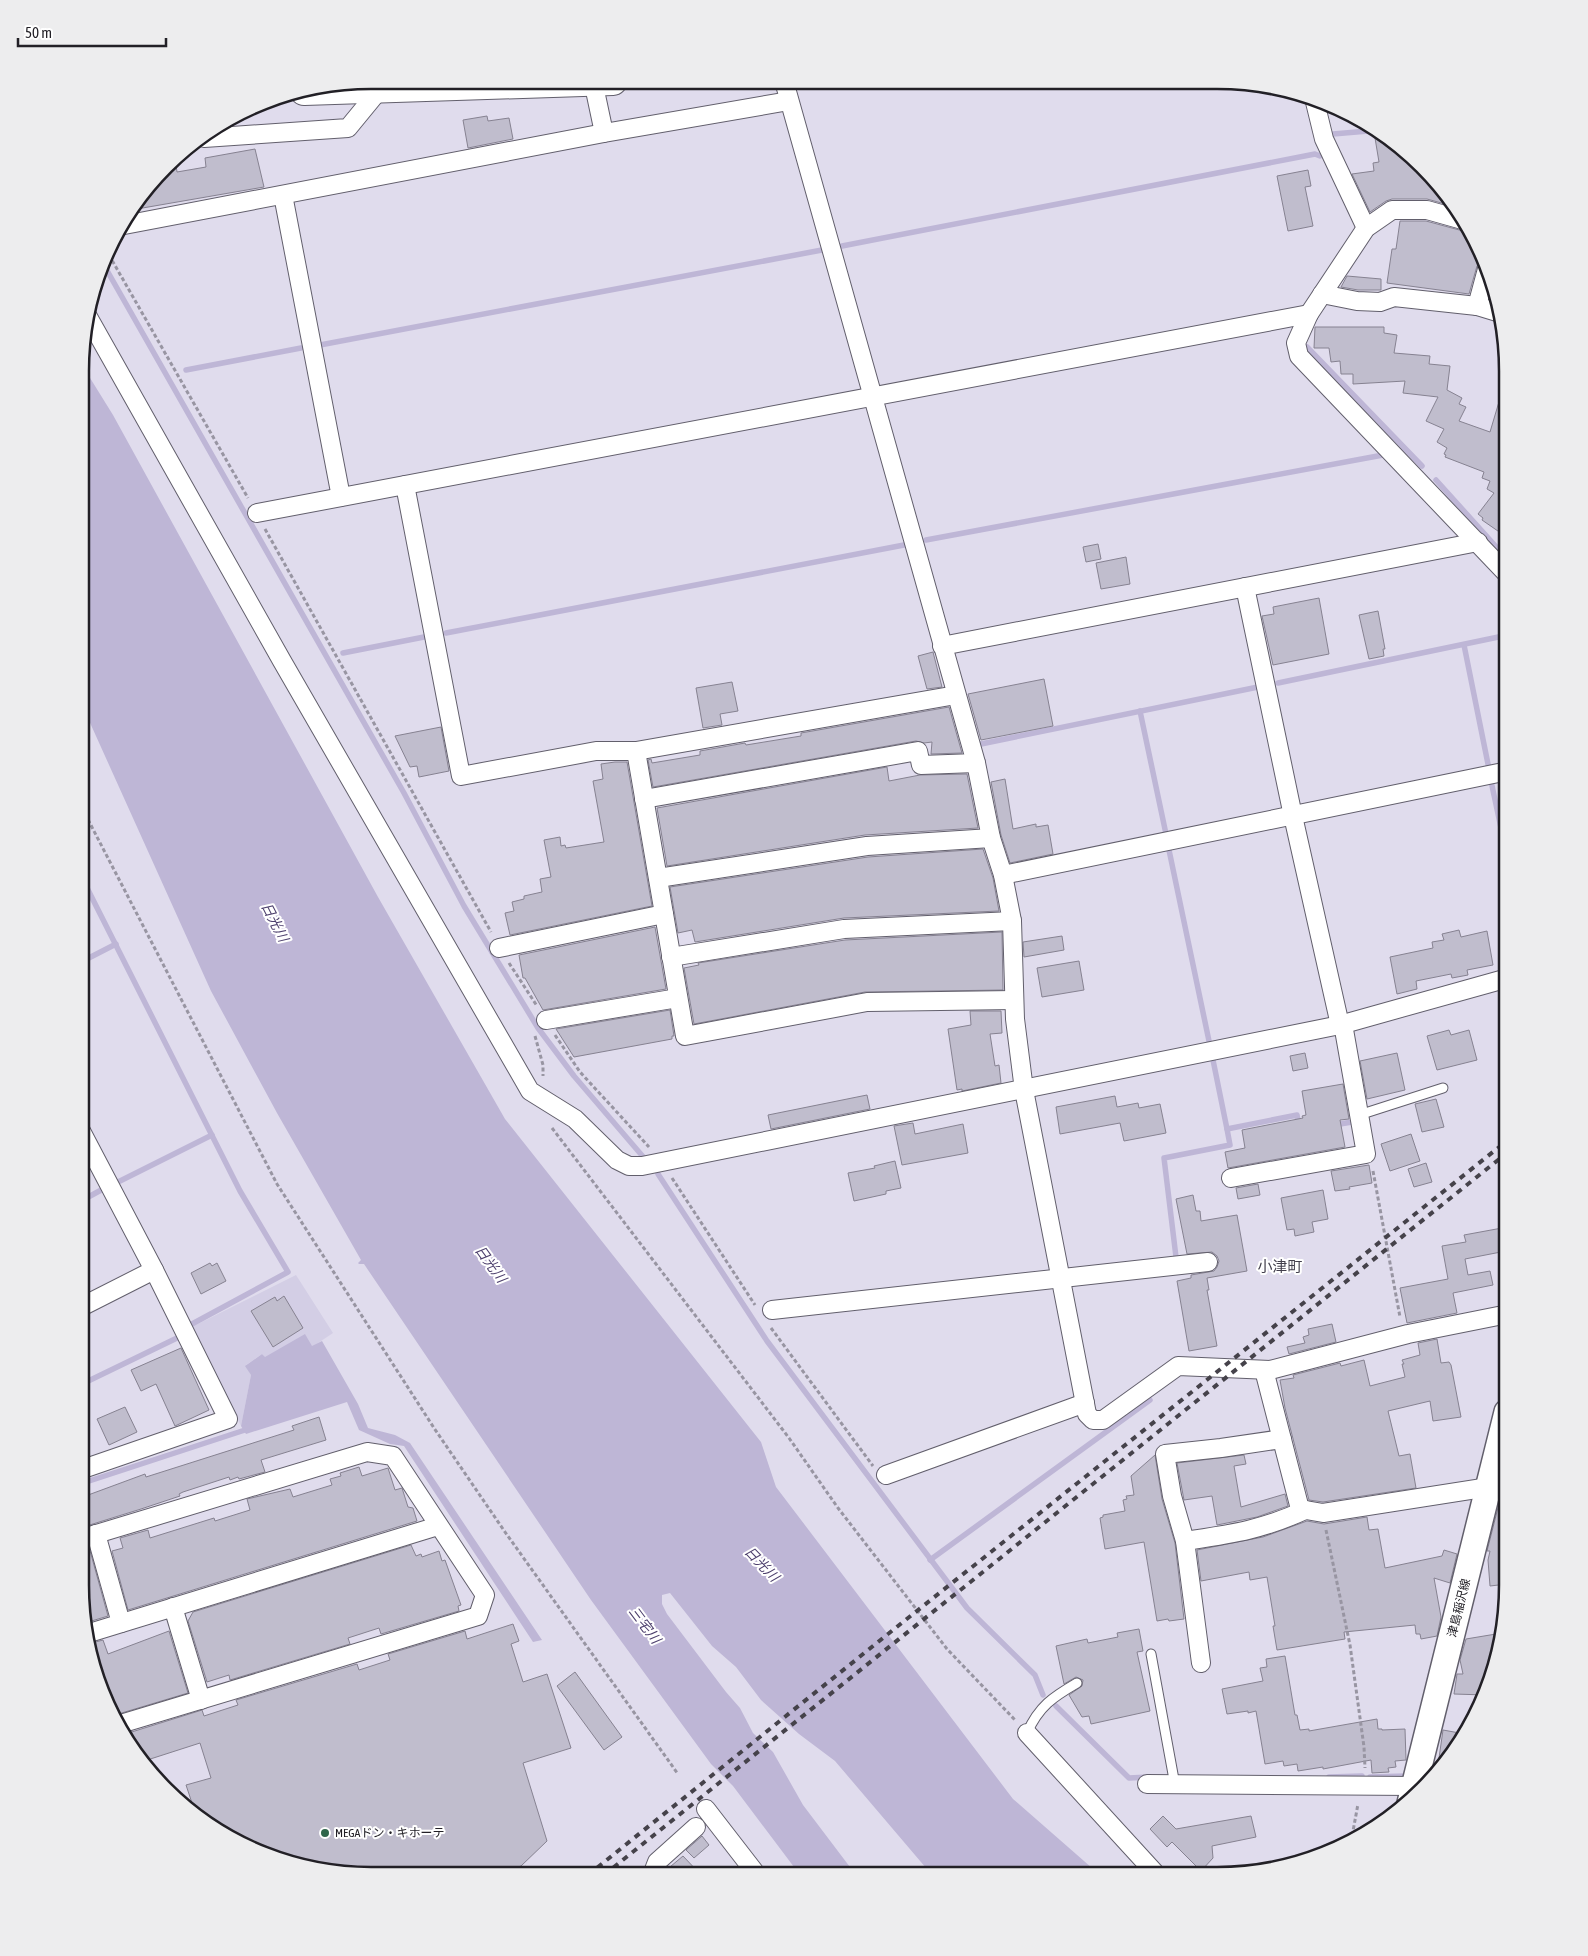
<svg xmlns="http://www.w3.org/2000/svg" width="1588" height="1956" viewBox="0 0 1588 1956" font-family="'Asap Condensed','Noto Sans JP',sans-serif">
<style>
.built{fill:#d3cee5}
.water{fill:#beb6d6}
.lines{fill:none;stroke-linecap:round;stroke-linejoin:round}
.stream{stroke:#beb6d6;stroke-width:5.5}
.building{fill:#c0bdcd;stroke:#868291}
.service-casing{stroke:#625f6c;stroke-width:11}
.minor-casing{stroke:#625f6c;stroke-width:20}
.secondary-casing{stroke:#625f6c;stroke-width:28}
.primary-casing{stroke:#625f6c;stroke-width:30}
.path{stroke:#9895a2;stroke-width:3;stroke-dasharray:4 2.5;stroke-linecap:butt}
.service{stroke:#fff;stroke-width:9}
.minor{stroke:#fff;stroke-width:18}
.secondary{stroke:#fff;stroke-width:25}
.primary{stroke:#fff;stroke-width:28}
.rail{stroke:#45424a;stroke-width:4;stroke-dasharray:6 6;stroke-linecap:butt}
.poi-dot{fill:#2f654a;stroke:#fff;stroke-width:2}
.labels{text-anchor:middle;stroke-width:4;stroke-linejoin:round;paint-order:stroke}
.street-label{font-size:12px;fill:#222026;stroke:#fff}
.poi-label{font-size:12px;fill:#222026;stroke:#fff;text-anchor:start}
.water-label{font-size:14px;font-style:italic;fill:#4d406d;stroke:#fff}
.quarter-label{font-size:15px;fill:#423f4c;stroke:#fff}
.rim{fill:none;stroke:#222026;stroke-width:2.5}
</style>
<rect width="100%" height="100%" fill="#e0dced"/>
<path class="built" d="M296 1275 333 1333 312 1347 305 1335 265 1358 262 1354 246 1365 251 1375 241 1426 192 1327Z"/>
<g class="water">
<path d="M82 365 113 415 378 897 505 1119 761 1442 776 1487 1013 1799 1100 1875H932L835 1761 799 1734 761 1700 736 1667 712 1646 670 1593 662 1595V1604L667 1614 726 1692 740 1708 753 1733 773 1752 803 1805 856 1875H800L733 1786 711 1764 591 1600 364 1264H359L358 1263 361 1260 277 1113 211 991 82 705Z"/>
<path d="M305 1334 312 1346 322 1341 358 1404 368 1428 395 1435 410 1443 542 1640 533 1642 404 1446 390 1444 359 1430 347 1402 246 1434 241 1426 251 1375 245 1366 262 1354 265 1357Z"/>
</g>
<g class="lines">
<g class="stream">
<path d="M1333 134 1380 130"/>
<path d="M842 246 1315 154 1320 156"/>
<path d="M105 267 404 793 464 906 538 1028 574 1076 645 1159"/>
<path d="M320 345 822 250"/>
<path d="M1307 347 1422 466"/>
<path d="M186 370 301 348"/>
<path d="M1436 480 1508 560"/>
<path d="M926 540 1383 455"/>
<path d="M446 633 904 545"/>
<path d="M1464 645 1489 769"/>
<path d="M343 653 424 637"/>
<path d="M1278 683 1508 635"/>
<path d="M1140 711 1166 834"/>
<path d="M981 744 1258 687"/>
<path d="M1491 781 1508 861"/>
<path d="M1169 850 1209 1041"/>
<path d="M81 876 240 1191 288 1272 192 1324"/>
<path d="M81 962 116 944"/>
<path d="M1213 1060 1227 1129 1297 1115 1299 1126"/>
<path d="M1334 1125 1352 1122"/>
<path d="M658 1174 767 1341 967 1608 1035 1675 1043 1695"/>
<path d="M118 1182 212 1135"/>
<path d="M81 1201 103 1189"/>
<path d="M1176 1257 1164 1158 1230 1145 1227 1129"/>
<path d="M80 1385 177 1338"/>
<path d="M80 1484 245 1430 249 1424"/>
<path d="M930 1560 1150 1400"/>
<path d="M1056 1706 1129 1778 1149 1777"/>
<path d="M1329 1777 1362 1776"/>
<path d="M1370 1777 1406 1776"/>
</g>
</g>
<g class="building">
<path d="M487 116 488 121 509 118 513 139 468 148 463 120Z"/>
<path d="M1373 126 1379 129 1436 179 1456 207 1427 199H1392L1386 201 1370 212 1352 174 1374 171 1373 163 1379 162Z"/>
<path d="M255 149 264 187 131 210 175 158 177 172 206 167 205 158Z"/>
<path d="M1308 170 1311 186 1305 187 1313 226 1288 231 1277 176Z"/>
<path d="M1400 221H1426L1463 231 1471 230 1483 259 1477 266 1469 294 1387 283 1392 249H1396Z"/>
<path d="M1347 276 1381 279V290H1358L1341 287Z"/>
<path d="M1315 327H1384V333L1397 335 1394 353 1430 356 1429 364 1450 366 1447 390 1462 398 1459 404 1466 407 1459 421 1490 432 1504 385 1508 386V538L1482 520 1483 518 1478 514 1494 493 1487 489 1490 481 1482 478 1484 472 1445 457 1446 455 1444 454 1447 448 1437 442 1444 429 1426 421 1438 397 1403 393 1405 381 1353 384V374H1341L1340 361 1331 362 1329 348H1314Z"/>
<path d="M1098 544 1101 559 1086 562 1083 547Z"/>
<path d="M1126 557 1130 584 1101 589 1096 563Z"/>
<path d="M1319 598 1329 654 1273 665 1262 616 1274 614 1273 607Z"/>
<path d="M1378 611 1385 649H1383L1384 656 1369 659 1359 615Z"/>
<path d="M933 652 942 687 927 689 918 656Z"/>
<path d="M1044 679 1053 726 981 740 968 694Z"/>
<path d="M732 682 738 711 720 714 722 725 703 728 696 688Z"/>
<path d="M949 707 962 753 931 754 932 742 924 743 916 741 653 787 648 760 651 759 652 763 700 755V751L745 743 746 745 801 736V733Z"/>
<path d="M441 727 449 771 419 777 417 766 410 767 395 736Z"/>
<path d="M615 762H627L652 906 510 935 505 913 514 911 512 902 524 899V896L542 892 540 879 551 877 544 840 560 837 561 846 565 845 566 848 604 842 593 781 603 779 601 764Z"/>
<path d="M887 767 889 781 920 775 967 774 978 828 865 835 667 866 657 808Z"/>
<path d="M1005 779 1013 829 1036 824V827L1048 825 1053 854 1010 863 1001 835 991 782Z"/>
<path d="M983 849 993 878 999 911 844 918 695 942 692 930 678 933 670 887 868 857Z"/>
<path d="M655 927 666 989 543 1010 525 978H523L519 955Z"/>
<path d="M1459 930 1461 937 1487 931 1493 965 1467 970 1468 975 1452 978 1451 974 1416 981 1417 989 1397 994 1390 957 1433 948 1432 942 1444 940 1442 934Z"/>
<path d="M1002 932 1003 990 865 992 694 1024 684 968 699 965 698 963 845 940Z"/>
<path d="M1062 936 1064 950 1024 957 1023 942Z"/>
<path d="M1079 961 1084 990 1042 997 1037 968Z"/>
<path d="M670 1010 674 1036H672V1039L574 1057 556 1029Z"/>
<path d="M970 1011H1001L1002 1033 990 1034 995 1066 999 1065 1001 1083 962 1091V1089L957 1090 948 1029 971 1025Z"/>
<path d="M1449 1030 1451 1035 1469 1030 1477 1060 1437 1070 1427 1036Z"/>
<path d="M1305 1053 1308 1068 1293 1071 1290 1056Z"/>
<path d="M1397 1053 1405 1090 1367 1099 1360 1061Z"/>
<path d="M1343 1084 1349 1119 1340 1120 1345 1147 1228 1168 1225 1152 1245 1148 1242 1130 1303 1118 1302 1116 1306 1115 1302 1091Z"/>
<path d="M867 1095 870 1109 771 1129 768 1115Z"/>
<path d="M1115 1096 1117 1107 1138 1103 1139 1108 1160 1104 1166 1133 1124 1141 1120 1123 1060 1134 1056 1107Z"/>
<path d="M1436 1099 1444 1127 1422 1132 1415 1104Z"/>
<path d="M913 1123 915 1134 963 1124 968 1153 902 1165 894 1126Z"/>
<path d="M1411 1134 1420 1161 1390 1171 1381 1144Z"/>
<path d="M895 1161 901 1188 886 1191V1194L854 1201 848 1173 875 1168 874 1166Z"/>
<path d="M1426 1163 1432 1182 1414 1187 1408 1169Z"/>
<path d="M1369 1165 1372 1183 1349 1187 1350 1189 1335 1191 1331 1171Z"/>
<path d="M1258 1184 1260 1195 1238 1199 1236 1188Z"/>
<path d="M1323 1190 1328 1219 1312 1222 1314 1232 1295 1236 1294 1229 1287 1230 1281 1198Z"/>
<path d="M1193 1195 1196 1211H1200L1201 1221 1237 1215 1247 1271 1207 1278 1209 1290H1207L1217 1346 1189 1351 1177 1281 1191 1278V1275L1214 1271 1217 1267 1219 1261 1217 1256 1212 1252 1187 1254 1176 1199Z"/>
<path d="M1502 1228 1506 1251 1465 1259 1468 1275 1490 1271 1493 1285 1453 1293 1457 1313 1407 1323 1400 1288 1448 1279 1442 1246 1466 1242 1464 1235Z"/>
<path d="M210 1263 212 1266 217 1263 226 1281 201 1294 191 1273Z"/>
<path d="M284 1296 303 1328 273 1347 251 1311 275 1297 277 1301Z"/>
<path d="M1332 1324 1336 1342 1289 1354 1287 1347 1305 1343 1303 1337 1309 1335 1308 1329Z"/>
<path d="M1437 1339 1441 1363 1449 1362 1451 1365 1461 1417 1433 1421 1430 1401 1388 1411 1399 1456 1410 1454 1416 1488 1323 1502 1309 1500 1285 1408 1280 1380 1294 1378 1293 1375 1340 1363 1341 1366 1364 1360 1370 1386 1405 1377 1402 1364H1404L1402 1360 1420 1355 1418 1343Z"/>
<path d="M181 1348 209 1410 175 1426 156 1384 141 1391 131 1370Z"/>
<path d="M125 1407 137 1432 109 1445 97 1419Z"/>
<path d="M319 1417 326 1440 261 1460 265 1472 239 1479 238 1477 230 1480 229 1477 183 1492 179 1494 180 1496 141 1509 80 1528V1498L145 1474 146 1477 294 1430 292 1426Z"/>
<path d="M1155 1455 1162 1499 1175 1543 1184 1619 1169 1621 1168 1619 1157 1621 1144 1542 1105 1549 1100 1518 1103 1517V1515L1125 1511 1123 1500 1127 1499 1126 1496 1134 1495 1131 1476Z"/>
<path d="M1244 1455 1246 1464 1234 1466 1241 1507 1285 1494 1288 1506 1257 1517 1217 1525 1212 1496 1184 1500 1177 1463Z"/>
<path d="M359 1467 362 1476 388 1468 395 1490 402 1488 408 1507 413 1508 417 1521 128 1610 112 1551 123 1548 120 1538 148 1530 150 1538 214 1518 215 1521 250 1510 247 1499 290 1489 293 1497 332 1485 330 1479 341 1476 340 1473Z"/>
<path d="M1501 1496H1507V1584L1490 1586 1488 1560 1490 1551H1487Z"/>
<path d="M1367 1517 1369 1530 1378 1529 1385 1568 1442 1556 1444 1550 1457 1554 1450 1583 1434 1578 1441 1617 1437 1636 1421 1639 1420 1634H1416L1415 1625 1344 1632 1345 1639 1277 1650 1273 1626H1275L1267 1577 1250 1580 1249 1572 1201 1581 1197 1550 1263 1537 1307 1521 1324 1524Z"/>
<path d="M411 1545 416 1556 421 1554 422 1557 439 1551 442 1561 445 1560 461 1605 458 1606 459 1611 381 1634 379 1628 348 1638 350 1644 230 1680 229 1675 207 1682 188 1621 193 1612Z"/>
<path d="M89 1547 108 1616 85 1623 80 1585V1549Z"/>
<path d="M513 1624 519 1641 511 1644 523 1682 547 1674 571 1748 523 1763 547 1841 521 1866 492 1875H352L278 1861 210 1827 196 1815 186 1785 211 1778 200 1743 141 1762 122 1735 202 1710 204 1716 238 1705 236 1700 357 1664 359 1670 390 1660 388 1654 465 1631 467 1639Z"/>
<path d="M1139 1629 1143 1651 1137 1652 1150 1711 1091 1724 1089 1716 1082 1717 1069 1695 1082 1686 1083 1680 1076 1677 1064 1684 1056 1646 1087 1639 1088 1643 1118 1637 1117 1633Z"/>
<path d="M169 1631 188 1693 115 1715 111 1703 108 1704 90 1661 88 1644 103 1640 108 1654Z"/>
<path d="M1502 1633 1493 1678 1485 1695 1454 1694 1457 1674H1463L1460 1660 1466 1639Z"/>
<path d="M1285 1656 1295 1715H1297L1300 1730 1309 1729V1731L1377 1719 1378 1729H1382V1730L1405 1729 1406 1760 1395 1761 1396 1767 1388 1768 1389 1772 1372 1773 1371 1760 1323 1769V1767L1298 1771 1297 1764 1284 1766 1283 1761 1265 1764 1256 1711 1248 1713V1711L1227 1714 1222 1689 1263 1681 1260 1668 1267 1667 1266 1659Z"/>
<path d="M575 1672 622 1737 604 1750 557 1686Z"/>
<path d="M1443 1730 1465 1734 1459 1746 1437 1772Z"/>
<path d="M1163 1816 1176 1829 1251 1816 1256 1837 1212 1846 1213 1858 1201 1871 1172 1842 1167 1847 1150 1829Z"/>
<path d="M702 1836 709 1845 694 1858 686 1850Z"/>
<path d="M683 1856 701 1875H663L664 1872Z"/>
</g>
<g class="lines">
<g class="service-casing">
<g id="service">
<path d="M1359 1115 1443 1088"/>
<path d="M1151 1654 1175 1785"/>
<path d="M1027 1733C1039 1706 1053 1697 1077 1683"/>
</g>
</g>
<g class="minor-casing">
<g id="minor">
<path d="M784 81 976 763 991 838 1003 875 1012 921 1015 1019 1024 1090 1087 1414 1093 1420H1103L1178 1366 1270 1370 1408 1334 1508 1314"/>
<path d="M1314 98 1324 139 1366 228"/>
<path d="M604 133 789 101"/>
<path d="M204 138 348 128 380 89"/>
<path d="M283 195 341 497"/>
<path d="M1466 221 1427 210H1392L1366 228 1309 314 1296 343 1299 356 1508 575"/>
<path d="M119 226 604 133 593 81"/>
<path d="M1322 294 1357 301 1380 302 1394 297 1477 306 1500 313"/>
<path d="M1477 306 1487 269"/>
<path d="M88 317 282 661 530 1091 575 1119 617 1160 629 1166H642L1340 1025 1508 978"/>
<path d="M405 485 461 776 596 751H636L956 695"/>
<path d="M257 513 1309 314"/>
<path d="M1245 587 1293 816 1340 1025"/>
<path d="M942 646 1478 542"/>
<path d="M636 751 685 1036 867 1002 1014 1000"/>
<path d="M644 799 918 751 921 765 976 763"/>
<path d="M1003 875 1508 771"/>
<path d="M658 878 867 846 991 838"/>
<path d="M499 948 664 914"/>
<path d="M671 957 844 929 1012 921"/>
<path d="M546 1020 678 998"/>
<path d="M1231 1178 1366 1154 1343 1024"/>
<path d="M81 1307 154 1270"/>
<path d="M772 1310 1208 1262"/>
<path d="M1264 1370 1300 1509 1323 1513 1489 1487"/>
<path d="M80 1470 228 1419 154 1270 81 1131"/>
<path d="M886 1475 1085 1403"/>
<path d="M1490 1482 1507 1486"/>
<path d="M96 1534 121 1623"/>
<path d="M80 1539 367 1452 393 1456 485 1595 478 1616 117 1725"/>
<path d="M1185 1541C1231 1534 1262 1530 1305 1510"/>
<path d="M173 1607 201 1700"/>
<path d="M86 1634 438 1526"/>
<path d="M1201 1663 1185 1541 1172 1496 1165 1454 1221 1448 1282 1439"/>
<path d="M1027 1733 1157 1875"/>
<path d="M1147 1784 1414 1786"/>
<path d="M706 1809 757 1875"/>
<path d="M652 1875 657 1862 696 1827"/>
</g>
</g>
<g class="secondary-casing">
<path id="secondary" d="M1410 1803 1507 1412"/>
</g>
<g class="primary-casing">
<path id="primary" d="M304 91 613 81"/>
</g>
<g class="path">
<path d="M109 255 248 498"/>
<path d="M265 529 491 932"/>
<path d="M82 808 277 1184 434 1428 505 1532 678 1774"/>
<path d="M509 963 537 1006"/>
<path d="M555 1035 580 1072 649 1147"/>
<path d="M535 1036 543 1065V1076"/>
<path d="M552 1128 789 1438 838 1508 947 1649 1016 1721"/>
<path d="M1373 1171 1400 1317"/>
<path d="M672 1178 755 1305"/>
<path d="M771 1328 873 1466"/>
<path d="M1326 1530 1350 1645 1364 1747 1365 1768"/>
<path d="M1351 1842 1358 1804"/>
</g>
<use href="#service" class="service"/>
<use href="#minor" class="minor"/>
<use href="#secondary" class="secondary"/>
<use href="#primary" class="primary"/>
<g class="rail">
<path d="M588 1875 893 1630 1508 1140"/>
<path d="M604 1875 1508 1152"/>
</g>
</g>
<circle class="poi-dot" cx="325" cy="1833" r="5"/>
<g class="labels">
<g class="street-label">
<text transform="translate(1459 1608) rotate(-76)" y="4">津島稲沢線</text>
</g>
<g class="poi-label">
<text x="335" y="1837">MEGAドン・キホーテ</text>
</g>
<g class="water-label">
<text transform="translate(275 922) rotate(63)" y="5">日光川</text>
<text transform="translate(491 1264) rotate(54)" y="5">日光川</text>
<text transform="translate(762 1564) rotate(46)" y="5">日光川</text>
<text transform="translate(645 1625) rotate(53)" y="5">三宅川</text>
</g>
<g class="quarter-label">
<text x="1280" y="1272">小津町</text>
</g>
</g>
<path d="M0 0H1588V1956H0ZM371 89H1217A282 282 0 0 1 1499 371V1585A282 282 0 0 1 1217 1867H371A282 282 0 0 1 89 1585V371A282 282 0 0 1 371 89Z" fill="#ededee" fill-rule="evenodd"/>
<path class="rim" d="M371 89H1217A282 282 0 0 1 1499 371V1585A282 282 0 0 1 1217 1867H371A282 282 0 0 1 89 1585V371A282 282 0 0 1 371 89Z"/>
<path d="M18 38v8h148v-8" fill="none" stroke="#222026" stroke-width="2.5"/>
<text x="25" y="38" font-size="15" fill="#222026" stroke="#ffffff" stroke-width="4" paint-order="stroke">50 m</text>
</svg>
